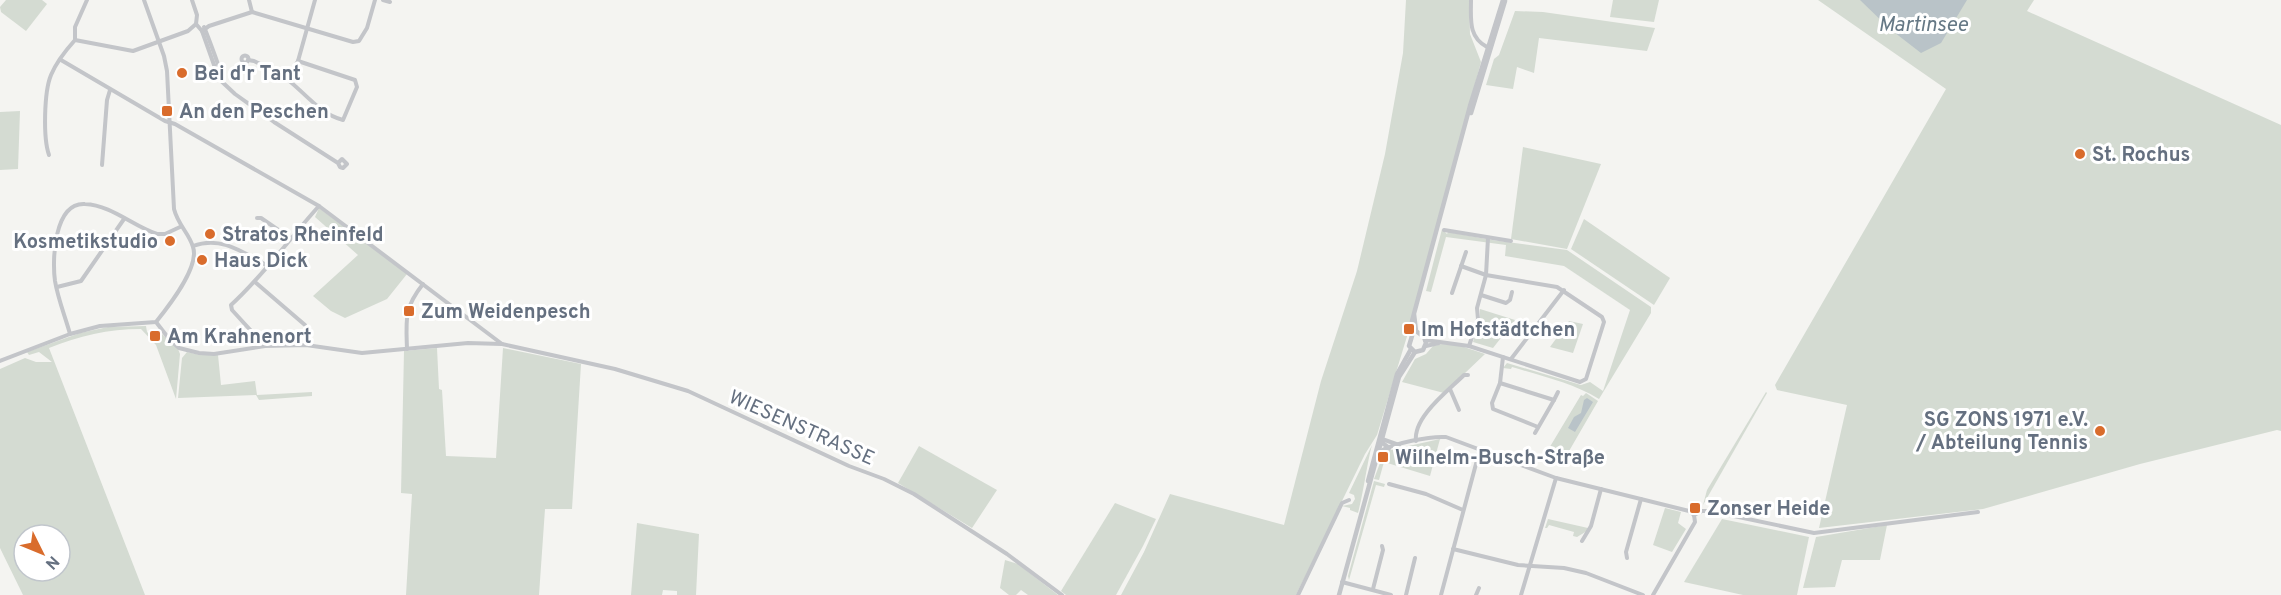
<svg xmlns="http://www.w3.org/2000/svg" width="2281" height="595" viewBox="0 0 2281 595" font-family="Overpass,sans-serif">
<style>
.green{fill:#d4dbd2;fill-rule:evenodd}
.water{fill:#b9c3c8}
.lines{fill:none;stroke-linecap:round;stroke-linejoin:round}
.minor{stroke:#c3c5c9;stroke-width:4}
.tertiary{stroke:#c3c5c9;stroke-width:4.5}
.poi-dot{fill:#d96c2c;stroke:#fff;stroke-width:2}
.labels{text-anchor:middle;stroke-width:6;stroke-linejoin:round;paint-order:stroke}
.poi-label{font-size:20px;font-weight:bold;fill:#657080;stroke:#fff;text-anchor:start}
.street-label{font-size:20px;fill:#657080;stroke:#fff}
.water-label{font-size:21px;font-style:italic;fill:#657885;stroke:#fff}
</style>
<rect width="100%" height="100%" fill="#f4f4f1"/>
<g class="green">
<path d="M6 0H42L47 4 26 31 1 12 0 7Z"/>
<path d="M1406 0H1469L1470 34 1481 62 1408 333 1377 435 1365 454 1296 595H1121L1144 552 1170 494 1284 525 1321 381 1357 271 1385 154 1403 53Z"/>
<path d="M1613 0H1659L1654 22 1610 17Z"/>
<path d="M1818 0H2034L2027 11 2281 125V431L2277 430 2140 464 1983 509 1819 528 1847 405 1777 390 1775 385 1946 89Z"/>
<path d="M1515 11 1543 12 1655 28 1647 51 1539 38 1534 73 1517 67 1513 89 1486 85 1494 59 1499 55Z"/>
<path d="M20 111 18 169 0 170V112Z"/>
<path d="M1523 147 1601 164 1567 249 1511 239Z"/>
<path d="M319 208 407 274 387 299 345 318 331 311 313 296 358 255 315 217Z"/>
<path d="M1584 219 1670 278 1654 305 1571 249Z"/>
<path d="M1442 229 1447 234 1448 232 1492 240 1567 250 1651 307V313L1599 399C1573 383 1541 376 1512 367L1511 369 1503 368 1507 363 1581 385 1590 382 1603 391 1630 310 1564 266 1505 256 1506 245 1446 237 1431 292 1426 291Z"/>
<path d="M1480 309 1515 320 1493 348 1473 342 1480 319Z"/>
<path d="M1569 321 1583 324 1573 353 1550 347Z"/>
<path d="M146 326 147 332 152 337 159 336 161 333 178 349 180 354 176 399 156 345 141 329C108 329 79 336 49 348L145 595H23L0 548V369L25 358 36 362H52L39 352 29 355 27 352 80 333 108 327ZM24 535H60V571H24Z"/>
<path d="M1442 344 1458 345 1485 354 1444 393 1402 382 1415 359 1426 354 1433 346Z"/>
<path d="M437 348 439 389 442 390 446 456 496 458 503 348 581 364 572 509H545L539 595H406L412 494 401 493 404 351Z"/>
<path d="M187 352 200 355H218L221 385 255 381 257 395 312 392V396L259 400 256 395 178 398 182 358Z"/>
<path d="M1766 392 1767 393 1703 505 1707 490Z"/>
<path d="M1586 393 1598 401 1565 458 1548 450 1581 395 1583 396Z"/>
<path d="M1440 439 1430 476 1384 462 1379 480 1374 479 1383 455 1386 451Z"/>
<path d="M1372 445C1367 463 1364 490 1358 513L1350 510V508L1342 506 1352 504 1355 499 1354 495 1349 493Z"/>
<path d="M919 446 997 490 972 528 898 483Z"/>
<path d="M1374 481 1385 484 1384 487 1376 485 1349 580 1348 576Z"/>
<path d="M1115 503 1156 519 1143 546 1116 595H1066L1061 591Z"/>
<path d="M1665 508 1681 512 1678 523 1686 529 1672 552 1653 545Z"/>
<path d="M1548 519 1588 528 1587 531 1577 537 1573 536 1574 532 1549 525 1547 528H1545Z"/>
<path d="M1722 519 1809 537 1797 595H1743L1684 582Z"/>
<path d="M637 523 699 534 696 595H677V591L663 590 662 595H631Z"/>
<path d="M1887 525 1880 560H1842L1835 587 1803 588 1816 537Z"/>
<path d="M1005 560 1018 564 1058 595H1028L1021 590 1016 595H1009L1000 588Z"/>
</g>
<g class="water">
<path d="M1860 0H1967L1941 43 1921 53 1890 29Z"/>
<path d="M1587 398 1593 402 1575 432 1568 428 1574 417 1581 413 1584 400Z"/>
</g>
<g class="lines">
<g class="minor">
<path d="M192 0 197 15 196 24 202 31 219 79 235 94 274 122 338 163 340 167 343 168 347 164 342 159 338 163"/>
<path d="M249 0 252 12"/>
<path d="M383 0 390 2"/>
<path d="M1471 0C1471 19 1468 37 1487 47"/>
<path d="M204 27C208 36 222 74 223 81"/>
<path d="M202 31 209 26 252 12 353 42 359 41 367 28 375 0"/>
<path d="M75 40V27L87 0"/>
<circle cx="245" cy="59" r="3.5"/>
<path d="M61 60 165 121 175 124 319 206 502 344 615 369 688 391 849 466 884 479 914 494 1007 554 1062 595"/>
<path d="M248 60 254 61C265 66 278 72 288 80 305 93 321 115 343 120L357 87 355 80 298 61"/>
<path d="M287 79 298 61 315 0"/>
<path d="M49 155C43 138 44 92 51 75 56 63 66 50 75 40L133 51 188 31 196 24"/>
<path d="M102 165 107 100 110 90"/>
<path d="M257 218H261L290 238"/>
<path d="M1444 230 1511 241"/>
<path d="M193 246C221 235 244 253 268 266"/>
<path d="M255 282 305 325"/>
<path d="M57 287 81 281 124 219"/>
<path d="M1452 293 1466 252"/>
<path d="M1481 295 1506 303 1510 300 1512 292"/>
<path d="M156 322 170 340 179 348 199 353 214 354 265 346 306 345 362 353 468 343 502 344"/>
<path d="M70 334C65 316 58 299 55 281 52 260 54 202 85 204 111 205 133 226 157 234H165L180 227"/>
<path d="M1425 340 1469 346 1580 382 1586 379 1604 322 1602 317 1557 287 1486 275 1461 266"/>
<path d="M265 346 232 310 231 305C264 275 289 239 319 206"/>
<path d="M1426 346 1439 343"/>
<path d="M1469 346 1478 319 1477 308 1486 275 1488 238"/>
<path d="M407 349C406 319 404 308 423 284"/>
<path d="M1511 359 1564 290"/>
<path d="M0 361 70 334 100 326 156 322C168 307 200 267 193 247 189 233 178 225 174 209L167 71 164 56 144 0"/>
<path d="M1500 383 1503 357"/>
<path d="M1450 389 1459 410"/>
<path d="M1554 400 1558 392"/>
<path d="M1535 433 1554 400 1500 383 1492 403 1493 409 1538 427"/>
<path d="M1382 439 1399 445"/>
<path d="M1416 441C1413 417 1448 391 1464 375H1468"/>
<path d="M1379 452C1393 443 1430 436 1446 437L1556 478 1689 511 1694 515"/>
<path d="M1389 484 1426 494 1463 510"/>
<path d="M1694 515 1702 511H1710L1814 533 1978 512"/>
<path d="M1582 541 1591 526 1601 489"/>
<path d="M1453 549 1518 565 1564 568 1586 573 1643 595"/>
<path d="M1627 558 1626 552 1641 499"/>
<path d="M1342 582 1391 595"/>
<path d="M1373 589 1383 550 1382 546"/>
<path d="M1298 595 1342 503 1349 500"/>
<path d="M1406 595 1415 558"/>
<path d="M1441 595 1480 449"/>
<path d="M1476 595 1479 588"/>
<path d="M1521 595 1556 478"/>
<path d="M1653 595 1695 522 1694 515"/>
</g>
<g class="tertiary">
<path d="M1471 113 1505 1"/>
<path d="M1414 314 1416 331 1424 337 1426 343 1423 350 1415 352 1409 346 1412 336V321L1470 106 1503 0"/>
<path d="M1380 441 1389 448"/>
<path d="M1368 481 1397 374 1411 349"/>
<path d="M1339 595 1399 377 1415 352"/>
</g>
</g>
<g class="poi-dot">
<circle cx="182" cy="73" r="6"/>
<rect x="161" y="105" width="12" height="12" rx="3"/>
<circle cx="2080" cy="154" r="6"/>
<circle cx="210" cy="234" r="6"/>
<circle cx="170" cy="241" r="6"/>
<circle cx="202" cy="260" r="6"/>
<rect x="403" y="305" width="12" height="12" rx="3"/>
<rect x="1403" y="323" width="12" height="12" rx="3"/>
<rect x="149" y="330" width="12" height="12" rx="3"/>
<circle cx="2100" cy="431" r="6"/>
<rect x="1377" y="451" width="12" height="12" rx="3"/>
<rect x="1689" y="502" width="12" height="12" rx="3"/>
</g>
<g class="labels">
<g class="poi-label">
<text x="194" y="80">Bei d'r Tant</text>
<text x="179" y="118">An den Peschen</text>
<text x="2092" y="161">St. Rochus</text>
<text x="222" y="241">Stratos Rheinfeld</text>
<text x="158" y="248" text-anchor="end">Kosmetikstudio</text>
<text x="214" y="267">Haus Dick</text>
<text x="421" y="318">Zum Weidenpesch</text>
<text x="1421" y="336">Im Hofstädtchen</text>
<text x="167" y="343">Am Krahnenort</text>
<text x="2088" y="426" text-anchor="end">SG ZONS 1971 e.V.<tspan x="2088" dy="23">/ Abteilung Tennis</tspan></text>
<text x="1395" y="464">Wilhelm-Busch-Straße</text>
<text x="1707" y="515">Zonser Heide</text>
</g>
<g class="street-label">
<text transform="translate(802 427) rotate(24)" y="7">WIESENSTRASSE</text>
</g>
<g class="water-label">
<text x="1923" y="31">Martinsee</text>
</g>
</g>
<g transform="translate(42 553) rotate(133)"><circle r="28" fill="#ffffff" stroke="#c1c6cc" stroke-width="1.5"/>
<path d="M0-4.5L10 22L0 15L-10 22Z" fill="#d96c2c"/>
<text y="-9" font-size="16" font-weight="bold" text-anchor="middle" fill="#657080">N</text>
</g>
</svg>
